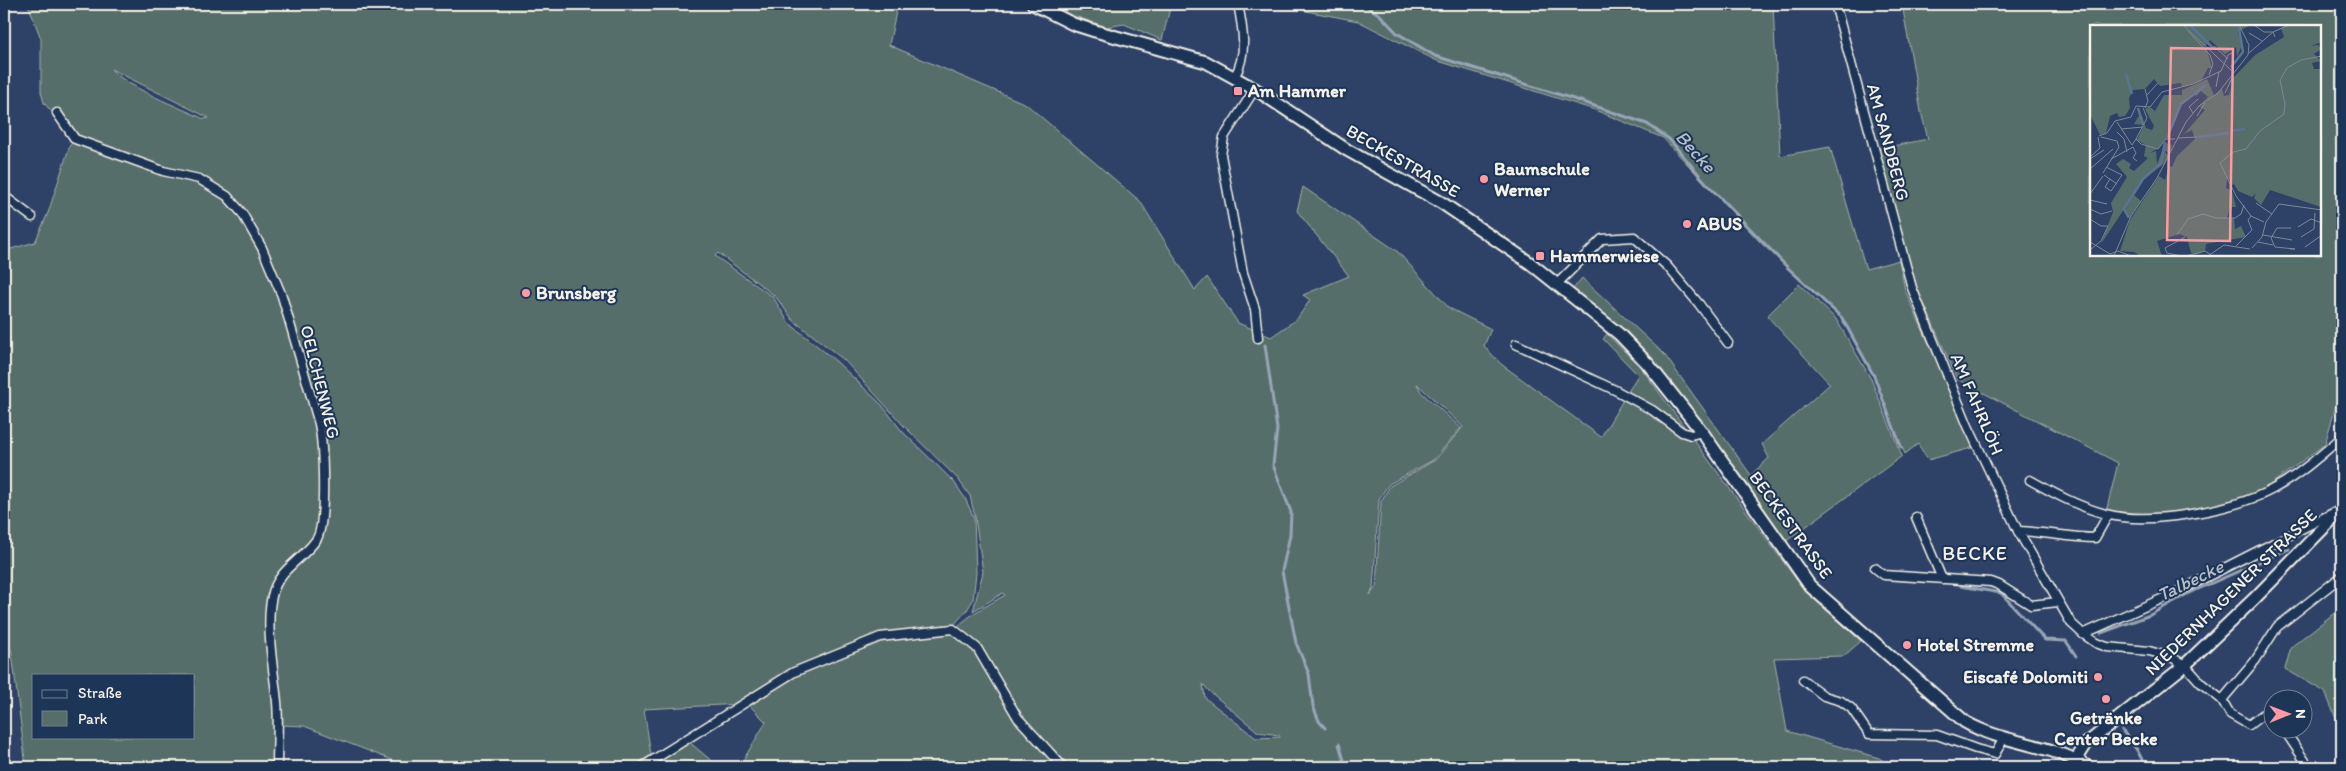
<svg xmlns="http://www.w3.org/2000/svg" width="2346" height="771" viewBox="0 0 2346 771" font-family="Itim,sans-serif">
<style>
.green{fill:#566e6a;stroke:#a5b0a9;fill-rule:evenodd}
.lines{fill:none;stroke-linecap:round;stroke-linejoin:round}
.stream{stroke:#98a6b6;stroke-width:3}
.street-casing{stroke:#f4f1e8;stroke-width:11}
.secondary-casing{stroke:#f4f1e8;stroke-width:15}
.street{stroke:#1d3557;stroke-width:8}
.secondary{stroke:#1d3557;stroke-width:11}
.poi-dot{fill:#ff9aa2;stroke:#1d3557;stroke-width:2}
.labels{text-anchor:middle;stroke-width:4;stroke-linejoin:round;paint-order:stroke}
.poi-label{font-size:18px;font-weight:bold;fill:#f4f1e8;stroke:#1d3557;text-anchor:start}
.street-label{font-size:18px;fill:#f4f1e8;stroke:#1d3557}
.water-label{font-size:19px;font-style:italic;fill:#b6bfc6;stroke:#1d3557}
.quarter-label{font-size:20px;letter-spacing:1px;fill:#f4f1e8;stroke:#1d3557}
.inset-river{fill:none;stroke:#5a7494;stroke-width:2.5}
.inset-road{fill:none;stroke:#7d889a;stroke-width:1}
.view{fill:#ff9aa2;fill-opacity:0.15;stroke:#ff9aa2;stroke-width:2.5}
.inset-edge{fill:none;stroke:#f4f1e8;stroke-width:2.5}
</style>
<rect width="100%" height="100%" fill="#2d4266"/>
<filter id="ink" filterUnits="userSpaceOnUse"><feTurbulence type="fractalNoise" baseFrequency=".02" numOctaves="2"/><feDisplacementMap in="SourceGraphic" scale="10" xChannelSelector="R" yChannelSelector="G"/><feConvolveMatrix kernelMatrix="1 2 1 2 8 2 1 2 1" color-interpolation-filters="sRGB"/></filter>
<g filter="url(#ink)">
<g class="green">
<path d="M28 4H893L897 7 889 45 1026 104 1140 201 1195 290 1207 277 1238 323 1271 337 1297 319 1310 300 1303 295 1349 276 1297 211 1303 187 1397 251 1449 308 1491 329 1484 346 1501 364 1601 437 1638 375 1603 339 1607 334 1642 369 1804 590 1861 641 1844 656 1774 658 1787 731 1879 758 1893 767H739L766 722 748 704 796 675 881 640 952 633 975 650 1015 719 1022 724 1020 716 979 646 954 629 974 613 1005 595 1003 593 973 611 983 572 975 517 970 496 958 479 904 426 844 360 793 320 775 296 718 253 715 256 773 297 789 323 837 362 882 405 901 430 954 482 965 498 974 518 976 573 973 600 967 610 952 627 879 633 793 670 740 704 644 709 651 755 632 767H410L304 726 279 725C278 690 265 629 273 596 280 569 303 561 318 541 328 527 324 442 320 424 301 358 273 220 212 185 196 176 179 175 162 170 132 161 104 149 76 138L68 124 65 127 44 103 41 92V39ZM111 69 209 118 204 119C181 108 126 87 111 69ZM1417 384 1463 427 1435 460 1390 486 1381 501 1376 587 1370 595 1373 588 1379 499 1389 484 1433 460 1461 428 1421 392ZM1203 684 1209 691 1258 732 1279 735 1280 737 1256 738 1205 698Z"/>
<path d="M1068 4H1171L1162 40 1124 24 1107 27 1065 13Z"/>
<path d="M1287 4H1773L1780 156 1830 147 1866 269 1899 260 1905 290 1975 447 1928 460 1918 444 1905 454 1874 376 1840 315 1761 243 1663 138 1595 110 1435 60 1358 21 1306 11Z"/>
<path d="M1902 4H2342V396L2339 394 2325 444 2255 496 2185 513 2154 516 2106 512 2118 463 1957 379 1916 285 1878 149 1928 139 1921 112ZM2091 26H2320V255H2091Z"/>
<path d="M75 140 198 181 227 199 250 229 280 296 318 424 321 477 317 537 296 557 270 597 276 704V767H26L12 653 4 629V251L35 242 48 213 70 145ZM34 675H194V737H34Z"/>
<path d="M1582 278 1664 354 1751 475 1769 458 1762 444 1830 384 1767 316 1799 284 1836 319 1871 379 1902 456 1785 542 1745 480 1651 359 1623 332 1573 289Z"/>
<path d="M2342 607V733L2325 692 2285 669 2291 647Z"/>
<path d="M688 741 719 767H664L659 761Z"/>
</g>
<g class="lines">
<g class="stream">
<path d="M1364 4 1380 15 1397 33 1435 56 1580 101 1647 124 1669 139 1706 183 1789 269 1842 318 1874 376 1901 447"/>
<path d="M1265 345 1277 429 1273 465 1291 512 1290 535 1282 571 1296 643 1309 674 1313 706 1319 721 1325 728"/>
<path d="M1961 586 2001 593 2045 640 2066 641 2076 656"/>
<path d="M2101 633 2150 615 2187 594 2289 549"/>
<path d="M2122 730 2137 750 2146 767"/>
<path d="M1339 744 1346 767"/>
</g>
<g class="street-casing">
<g id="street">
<path d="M1835 4 1912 288 1968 426 2018 531 2071 623 2083 634 2096 643 2107 647 2149 651 2171 657 2185 665 2201 683 2222 700 2230 714 2249 725 2270 709 2274 715"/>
<path d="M1234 78C1248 54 1243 29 1238 4"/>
<path d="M1255 89 1224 137 1221 155 1243 273 1255 309 1258 338"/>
<path d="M57 113 75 139 163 171 199 179 227 196 242 213 262 248 282 296 319 424C323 443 327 526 316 540 301 561 278 569 272 596 265 625 274 672 277 702 279 724 277 746 277 767"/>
<path d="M4 196 32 217"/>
<path d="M1557 284 1602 239 1634 237 1667 266 1699 304 1728 343"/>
<path d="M1516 344 1617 391 1652 410 1682 432 1691 435 1702 432"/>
<path d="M2030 480C2055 494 2079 507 2106 514 2149 526 2234 510 2273 489 2299 475 2320 456 2342 437"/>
<path d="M1916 517 1942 579"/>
<path d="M2018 531C2044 532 2068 537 2095 538L2108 515"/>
<path d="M1875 568 1884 575 1991 582 1999 585 2031 605 2058 602"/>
<path d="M2083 634 2177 592 2333 513"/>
<path d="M1803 680 1824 696 1841 701 1851 708 1869 734 1937 735 1976 749 1995 754 2004 738"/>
<path d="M2222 700 2255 661 2277 627 2342 576"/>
<path d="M2283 728 2309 767"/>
<path d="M642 767 794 672 880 637 953 629 977 648 1018 718 1063 767"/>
</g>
</g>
<g class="secondary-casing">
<g id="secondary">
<path d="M1033 4 1073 24 1095 31 1206 62 1255 89 1347 150 1442 203 1530 263 1619 334 1648 364 1702 432 1810 586 1965 722C2003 744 2050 743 2088 767"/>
<path d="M2076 760 2086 744 2185 665 2255 598 2342 509"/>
</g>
</g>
<use href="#street" class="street"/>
<use href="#secondary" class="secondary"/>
</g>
</g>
<g class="poi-dot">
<rect x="1233" y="86" width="10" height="10" rx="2.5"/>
<circle cx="1484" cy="179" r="5"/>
<circle cx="1687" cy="224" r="5"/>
<rect x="1535" y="251" width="10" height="10" rx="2.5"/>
<circle cx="526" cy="293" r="5"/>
<circle cx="1907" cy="645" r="5"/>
<circle cx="2098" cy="677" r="5"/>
<circle cx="2106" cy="699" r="5"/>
</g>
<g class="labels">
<g class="poi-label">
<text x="1248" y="97">Am Hammer</text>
<text x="1494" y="175">Baumschule<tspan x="1494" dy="21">Werner</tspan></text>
<text x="1697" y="230">ABUS</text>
<text x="1550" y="262">Hammerwiese</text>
<text x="536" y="299">Brunsberg</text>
<text x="1917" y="651">Hotel Stremme</text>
<text x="2088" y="683" text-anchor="end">Eiscafé Dolomiti</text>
<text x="2106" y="724" text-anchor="middle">Getränke<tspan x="2106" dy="21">Center Becke</tspan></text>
</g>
<g class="street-label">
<text transform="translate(1888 142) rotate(75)" y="6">AM SANDBERG</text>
<text transform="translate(1403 161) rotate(30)" y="6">BECKESTRASSE</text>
<text transform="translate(320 382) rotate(76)" y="6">OELCHENWEG</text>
<text transform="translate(1977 404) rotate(67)" y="6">AM FAHRLÖH</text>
<text transform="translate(1791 525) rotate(54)" y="6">BECKESTRASSE</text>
<text transform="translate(2231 592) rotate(-44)" y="6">NIEDERNHAGENER STRASSE</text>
</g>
<g class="water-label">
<text transform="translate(1696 151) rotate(48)" y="7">Becke</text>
<text transform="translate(2190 580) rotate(-26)" y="7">Talbecke</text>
</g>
<g class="quarter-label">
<text x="1975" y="560">BECKE</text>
</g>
</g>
<g transform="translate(2090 25)">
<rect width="231" height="231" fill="#2d4266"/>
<path d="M0 0H160L148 7 152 20 147 32 146 22 135 29 120 15 113 24 117 25 122 43H118L111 56 92 62 91 58 70 61 64 54 55 64 43 65 39 73 40 83 35 91 29 92 27 88 20 91 16 108 10 110 0 89ZM197 0H231V17L221 21 228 20 231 24 224 29 231 36 222 38 224 44H231V182L180 165 171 180 164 173 166 168 162 172 148 166 144 159 140 162 142 156 137 153 136 163 142 166 146 182H140L137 193H144L145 204 151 201 156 212 116 219 115 226 108 229 101 228 97 212 89 209 67 216 72 231H51L44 227 30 226 40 195 69 151 75 155 79 141 82 142 87 131 105 114 102 105 94 109 115 85 110 82 132 64 134 71 139 70 144 52 165 30 194 12 191 3ZM117 54 124 70 103 87 118 72 111 66 106 71 103 68 91 79 78 113 75 115 70 122 60 128 66 126 67 139 77 114 76 118 82 120 80 128 75 126 78 131 75 138 54 154 11 219 23 187 21 178 37 152 26 139 33 134 41 139 39 143 44 146 58 133 54 131 56 120 47 115 54 100 44 99 48 92 52 91 56 103 62 105 64 101 55 84 60 82 65 86 74 70H92V65ZM44 170 51 176 40 192 34 187Z" fill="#566e6a"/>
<path class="inset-river" d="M100 0 124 24M141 42 153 27 149 3M36 49 42 69M48 83 53 100M140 106 155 104M108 112 139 108M77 113 91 79 116 60M39 193 34 184 53 154 71 138 75 117"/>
<path class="inset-road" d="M93 0 142 46M164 0 174 7H183L185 12M98 6 120 30 123 39 119 50M159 8 172 16M124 21 138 34M159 28 183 7 199 0M126 62 129 47M55 64 58 76 55 83M135 68 142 53M57 70 68 58M103 88 99 82 108 74M107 91 115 78M27 97 42 120 46 114 51 119 68 124 76 114H85M31 104 53 102M27 107 34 114 37 127M9 111 17 108 25 96 41 92 46 81 60 82 72 67 103 59 131 46 138 30 144 27M11 112 27 116 29 122 13 148M88 113 107 112M46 114 57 93 53 83M43 122 46 128 43 133 47 136M0 132 10 123 8 112M0 134 14 125M21 134 43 122M16 142 32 150 21 166 15 162 20 154M0 144 23 124M14 150 27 159M0 169 13 151M0 175 17 179M166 178 182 189M0 184 11 189 22 186M0 194 11 201H18L11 216 0 225M174 197 161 191 146 171 130 138 143 127 156 124 170 106 194 89 195 79 190 55 197 43 211 35 232 31M208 202 221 194 232 198M87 210 98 194 113 189 126 193H145L151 189 154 180M173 210 202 215M211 212 224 204 225 188M0 217 20 229 28 226 41 231M168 217 183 220M146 221 162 205 158 195 161 191M215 222 232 210M162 223 172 212 176 197 189 179 232 185M200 224H205L185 222 181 213 187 203H201M24 231 41 191 67 153 96 97 109 81 128 68 158 30 159 20 149 0M91 231 77 228 75 223 95 212M96 231 115 226 120 229M118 231 134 220 160 224M180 231H197"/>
<path class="view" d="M81 23 143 24 140 216 77 215Z"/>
<rect width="231" height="231" class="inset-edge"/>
</g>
<rect width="2346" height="771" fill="none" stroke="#1d3557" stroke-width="20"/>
<rect x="10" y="10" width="2326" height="751" fill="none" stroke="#f4f1e8" stroke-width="2" filter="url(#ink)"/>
<rect x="32" y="674" width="162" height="65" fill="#1d3557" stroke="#738091"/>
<rect x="42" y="690" width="25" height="8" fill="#1d3557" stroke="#738091"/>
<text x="78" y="698" font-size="15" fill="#f4f1e8">Straße</text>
<rect x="42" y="711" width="25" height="15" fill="#566e6a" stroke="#738091"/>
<text x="78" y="724" font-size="15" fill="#f4f1e8">Park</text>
<g transform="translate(2288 714) rotate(89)"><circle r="24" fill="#1d3557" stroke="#738091"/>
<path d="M0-4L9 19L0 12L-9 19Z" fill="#ff9aa2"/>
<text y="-8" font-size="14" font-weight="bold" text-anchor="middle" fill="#f4f1e8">N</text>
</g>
</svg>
